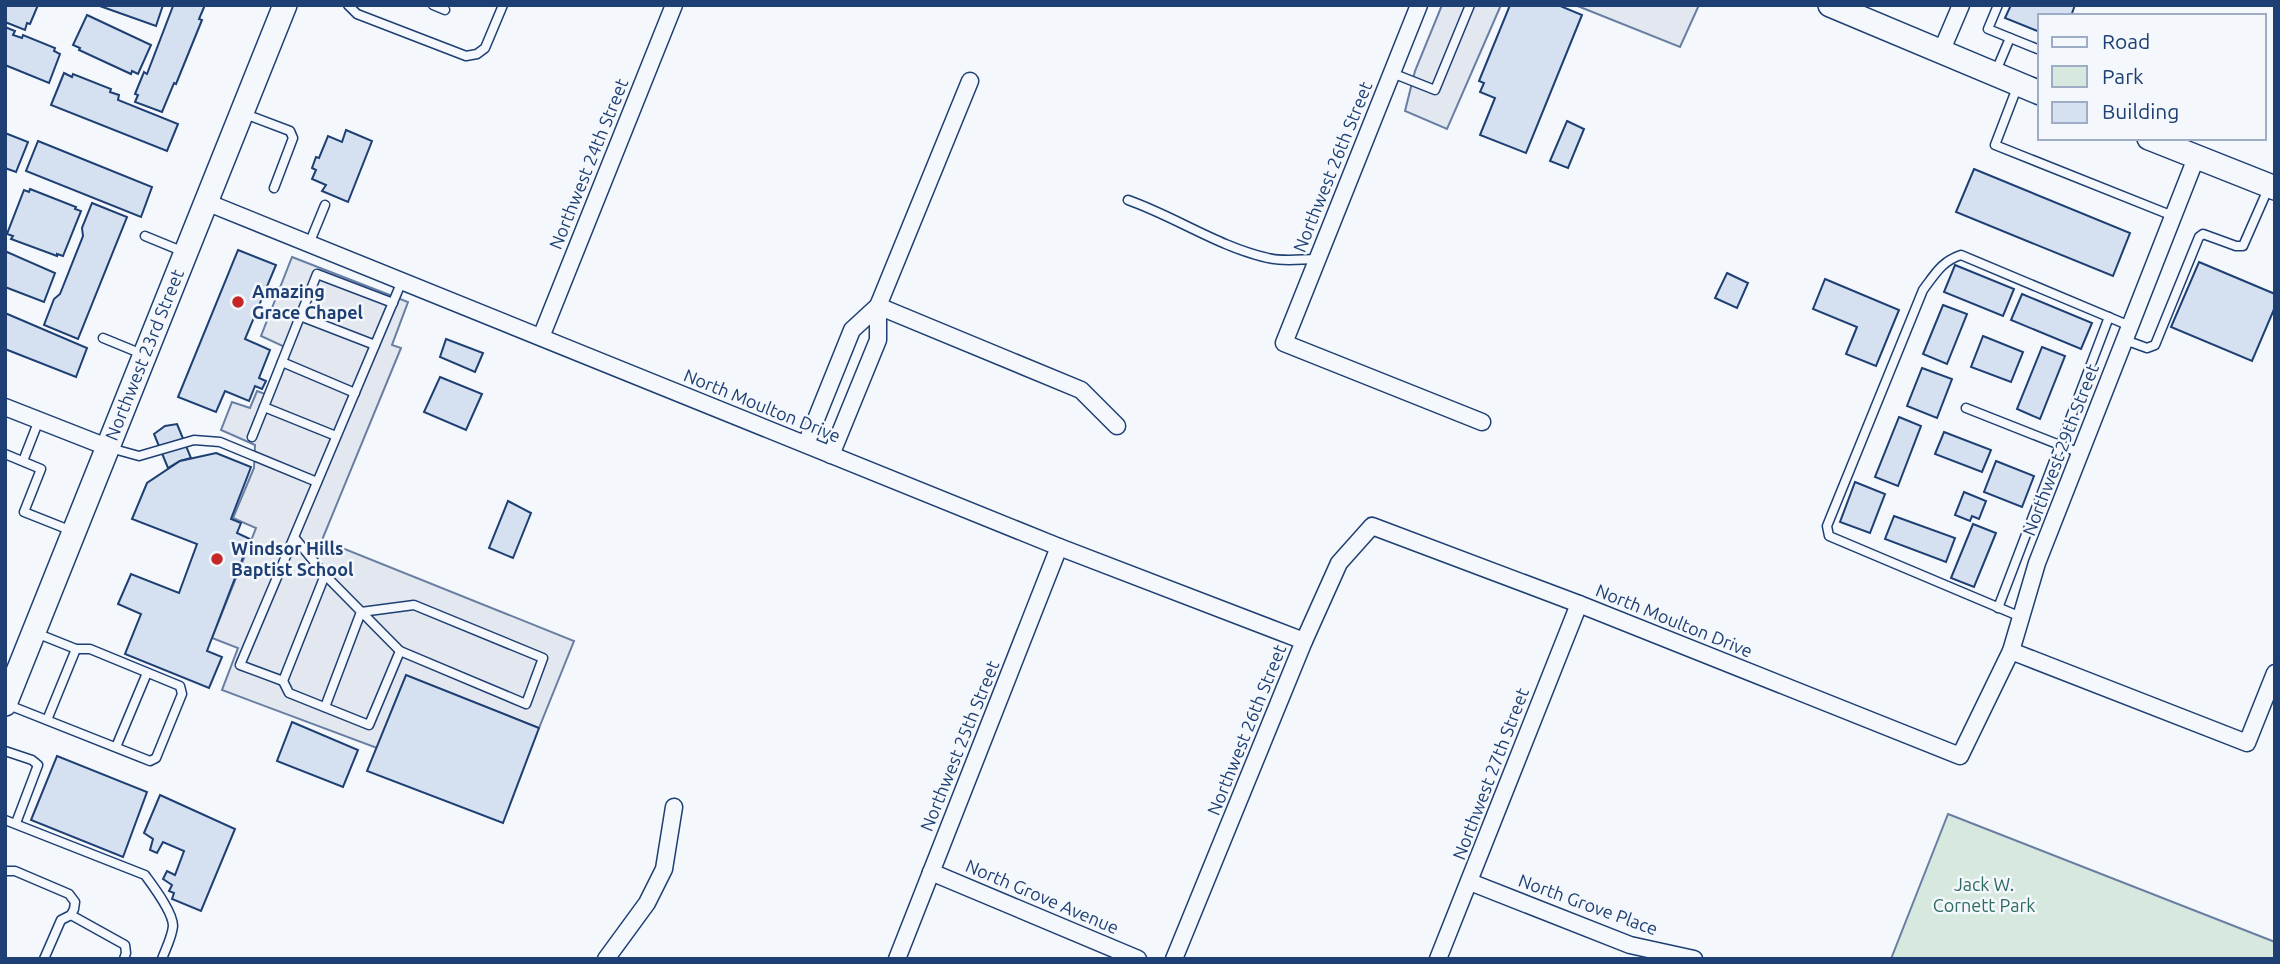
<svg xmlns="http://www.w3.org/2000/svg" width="2280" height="964" viewBox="0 0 2280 964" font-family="Ubuntu,sans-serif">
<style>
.green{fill:#d7e8df;stroke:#687fa3;stroke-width:2}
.parking{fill:#e3e8f0;stroke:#687fa3;stroke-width:2}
.building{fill:#d5e0f0;stroke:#1d3f73;stroke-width:2}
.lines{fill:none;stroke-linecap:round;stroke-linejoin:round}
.lane-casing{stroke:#1d3f73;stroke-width:11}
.street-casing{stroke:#1d3f73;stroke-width:19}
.secondary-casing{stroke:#1d3f73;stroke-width:26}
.lane{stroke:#f4f7fb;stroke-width:8}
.street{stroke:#f4f7fb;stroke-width:16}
.secondary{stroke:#f4f7fb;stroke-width:23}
.poi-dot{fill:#c62828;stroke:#f4f7fb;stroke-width:2.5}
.labels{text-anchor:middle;stroke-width:5;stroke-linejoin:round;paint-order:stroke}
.street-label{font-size:18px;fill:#1d3f73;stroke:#f4f7fb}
.poi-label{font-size:18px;font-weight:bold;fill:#1d3f73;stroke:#f4f7fb;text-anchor:start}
.park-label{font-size:18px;fill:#2c6c60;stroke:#f4f7fb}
</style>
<rect width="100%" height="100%" fill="#f4f7fb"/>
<path class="green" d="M1948 814 2275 942V959H1891Z"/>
<g class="parking">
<path d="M1442 5H1501L1447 129 1405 111 1415 71Z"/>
<path d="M1575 5H1699L1680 47Z"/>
<path d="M292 257 408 302 392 345 401 348 322 540 574 641 539 728 406 676 377 748 222 690 238 648 212 638 256 528 233 518 254 468 255 445 221 430 232 402 250 408 257 391 265 394 285 347 261 336Z"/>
</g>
<g class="building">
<path d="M5 5H38L30 24 27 23 25 30 5 22Z"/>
<path d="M97 5H163L156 26Z"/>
<path d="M171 5H205L199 19 202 20 176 84 174 83 162 112 135 102 138 95 135 94 144 72 147 74 173 6Z"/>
<path d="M1510 5H1558L1582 15 1526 153 1480 135 1495 98 1480 92 1484 83 1479 81Z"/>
<path d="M2011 5H2075L2071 16H2040V32L2005 18Z"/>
<path d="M87 15 151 45 138 74 132 71 131 74 79 50 80 48 73 45Z"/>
<path d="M5 27 15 31 13 35 22 38 23 35 55 48 54 51 60 54 49 83 5 65Z"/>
<path d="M64 73 72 77 73 74 111 89 110 92 119 95 118 100 178 124 167 151 51 105Z"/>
<path d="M1567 121 1584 129 1568 168 1550 161Z"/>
<path d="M346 130 372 141 348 202 322 191 326 185 312 179 316 170 312 168 316 157 319 158 328 136 342 142Z"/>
<path d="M5 133 28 142 16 172 5 168Z"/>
<path d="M38 141 152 187 141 217 26 171Z"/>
<path d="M1974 169 2130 233 2113 276 1956 212Z"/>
<path d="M30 189 76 207 75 209 81 211 63 256 57 254V256L11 239 13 236 7 234 24 190 29 192Z"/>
<path d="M92 203 127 217 78 339 44 325 54 299 60 294 83 236 82 228Z"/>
<path d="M238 250 276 265 245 339 270 350 259 378 266 381 262 389 255 386 249 401 225 391 216 412 178 397Z"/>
<path d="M7 252 55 273 44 302 5 287V253Z"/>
<path d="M2199 262 2275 294V307L2252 361 2171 327Z"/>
<path d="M1955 265 2014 289 2003 316 1944 292Z"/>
<path d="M1727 273 1748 283 1737 308 1715 298Z"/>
<path d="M1825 279 1899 310 1876 366 1846 354 1857 327 1813 309Z"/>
<path d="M2022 294 2092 323 2081 349 2011 320Z"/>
<path d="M1943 305 1967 314 1947 364 1923 354Z"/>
<path d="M5 313 87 348 76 377 5 349Z"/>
<path d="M1983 336 2023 352 2011 382 1971 367Z"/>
<path d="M446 339 483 353 475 372 440 357Z"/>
<path d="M2042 347 2065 356 2040 419 2017 409Z"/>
<path d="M1922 368 1952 379 1937 418 1907 406Z"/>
<path d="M440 377 482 394 466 430 424 412Z"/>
<path d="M1899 417 1921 426 1898 486 1875 477Z"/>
<path d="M177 424 191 458 180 461 168 468 154 434 165 426Z"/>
<path d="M1944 432 1991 450 1982 472 1935 454Z"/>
<path d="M216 453 251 467 231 519 241 523 237 533 250 539 207 651 222 657 209 688 125 654 141 614 118 604 131 574 179 593 197 544 132 519 147 483 180 461Z"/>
<path d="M1996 461 2034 476 2022 507 1984 492Z"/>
<path d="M1855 482 1885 494 1870 533 1840 522Z"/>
<path d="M1964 492 1986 501 1979 519 1972 516 1970 521 1955 515Z"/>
<path d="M508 501 531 513 513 558 489 548Z"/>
<path d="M1894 516 1955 538 1946 562 1885 539Z"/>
<path d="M1973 524 1996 533 1974 587 1951 578Z"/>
<path d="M406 675 539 728 503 823 367 771Z"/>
<path d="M292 722 358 750 343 787 277 761Z"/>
<path d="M57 756 147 792 123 857 31 820Z"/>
<path d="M160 795 235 829 201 911 172 899 174 893 169 891 172 885 163 879 167 871 175 875 184 851 163 842 157 853 150 850 153 839 144 833Z"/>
</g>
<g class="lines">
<g class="lane-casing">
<g id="lane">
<path d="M348 5 357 14 466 56 477 54 485 48 503 5"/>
<path d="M433 5 445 10"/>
<path d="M1998 5 1988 29 2040 50"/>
<path d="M1996 71 2010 38"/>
<path d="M1392 73 1435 90 1470 5"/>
<path d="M2018 85 1995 145 2173 216"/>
<path d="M245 114 290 131 293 138 274 188"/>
<path d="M1128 200C1176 217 1219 247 1268 258 1283 262 1301 259 1317 259"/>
<path d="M145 236 184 252"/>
<path d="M309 244 325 205"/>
<path d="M300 316 375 345"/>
<path d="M103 338 142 354"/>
<path d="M2125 340 2147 348 2155 345 2199 237 2203 234 2236 246H2243L2268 189"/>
<path d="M282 362 355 393"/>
<path d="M264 407 336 436"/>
<path d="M1966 408 2080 453"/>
<path d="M252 437 317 274 393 303"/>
<path d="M110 448 139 456 194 440 220 442 317 482"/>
<path d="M5 454 41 469 24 512 72 531"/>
<path d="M23 461 39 420"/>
<path d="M294 537 325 575 283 681 240 665 402 281"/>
<path d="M1998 608 2109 317"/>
<path d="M2021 617 1829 536 1827 526 1923 290C1935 274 1942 261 1961 255L2130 326"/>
<path d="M283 681 289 693 369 725 400 651 325 575"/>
<path d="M6 704 150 761 156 758 182 694 180 686 90 649H76L36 633"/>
<path d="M325 707 361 612 414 605 543 658 526 704 400 651"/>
<path d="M47 720 76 649"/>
<path d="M116 747 147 673"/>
<path d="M5 751 32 760 38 765 16 823"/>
<path d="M5 820 145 875C153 886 173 912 173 926 172 937 166 948 162 959"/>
<path d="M5 871H15L69 894 75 902 74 909 71 915 61 920 44 959"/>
<path d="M71 915 125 945 126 953 124 959"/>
</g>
</g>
<g class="street-casing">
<g id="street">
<path d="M1419 5 1284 343 1482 422"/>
<path d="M1941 52 1961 5"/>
<path d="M206 202 1059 547 1304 641"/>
<path d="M878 306 1081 390 1117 426"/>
<path d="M541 337 674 5"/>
<path d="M5 407 107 447"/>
<path d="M806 444 852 330 878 306"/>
<path d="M831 455 878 340V306L970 81"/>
<path d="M2011 651 2247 743 2275 673"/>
<path d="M931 872 1138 959"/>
<path d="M1470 882 1630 945 1694 959"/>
<path d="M606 959 647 903 664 869 674 807"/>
<path d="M897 959 1059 547"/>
<path d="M1174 959 1304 641 1339 563 1372 526 1579 604 1960 756 2011 651 2037 563 2196 158"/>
<path d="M1438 959 1579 604"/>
</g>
</g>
<g class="secondary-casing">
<g id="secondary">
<path d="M1830 5 2040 93"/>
<path d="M2149 138 2275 188"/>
<path id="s1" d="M5 704 285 5"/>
</g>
</g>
<use href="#lane" class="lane"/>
<use href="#street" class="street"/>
<use href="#secondary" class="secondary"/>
</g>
<g class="poi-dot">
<circle cx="238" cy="302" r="7"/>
<circle cx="217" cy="559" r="7"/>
</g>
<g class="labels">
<g class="street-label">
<text transform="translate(589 164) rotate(-68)" y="6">Northwest 24th Street</text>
<text transform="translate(1333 167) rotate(-68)" y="6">Northwest 26th Street</text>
<text dy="6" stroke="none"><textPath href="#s1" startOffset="376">Northwest 23rd Street</textPath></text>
<text transform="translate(762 406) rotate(22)" y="6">North Moulton Drive</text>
<text transform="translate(2061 450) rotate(-69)" y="6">Northwest 29th Street</text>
<text transform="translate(1674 621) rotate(22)" y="6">North Moulton Drive</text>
<text transform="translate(1247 730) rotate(-68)" y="6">Northwest 26th Street</text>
<text transform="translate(960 746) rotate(-68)" y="6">Northwest 25th Street</text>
<text transform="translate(1491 774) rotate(-69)" y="6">Northwest 27th Street</text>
<text transform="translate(1042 897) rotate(23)" y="6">North Grove Avenue</text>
<text transform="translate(1588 905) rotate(20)" y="6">North Grove Place</text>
</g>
<g class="poi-label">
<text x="252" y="298">Amazing<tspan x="252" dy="21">Grace Chapel</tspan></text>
<text x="231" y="555">Windsor Hills<tspan x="231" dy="21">Baptist School</tspan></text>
</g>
<g class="park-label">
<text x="1984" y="891">Jack W.<tspan x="1984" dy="21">Cornett Park</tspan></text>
</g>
</g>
<rect width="2280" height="964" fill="none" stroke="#1d3f73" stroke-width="14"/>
<rect x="2038" y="14" width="228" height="126" fill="#f4f7fb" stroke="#9eadc5" stroke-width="2"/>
<rect x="2052" y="37" width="35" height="10" fill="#f4f7fb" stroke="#9eadc5" stroke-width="2"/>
<text x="2102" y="49" font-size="21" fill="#1d3f73">Road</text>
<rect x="2052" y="66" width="35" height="21" fill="#d7e8df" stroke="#9eadc5" stroke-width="2"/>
<text x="2102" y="84" font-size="21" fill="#1d3f73">Park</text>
<rect x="2052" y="102" width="35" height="21" fill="#d5e0f0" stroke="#9eadc5" stroke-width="2"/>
<text x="2102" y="119" font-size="21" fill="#1d3f73">Building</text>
</svg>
